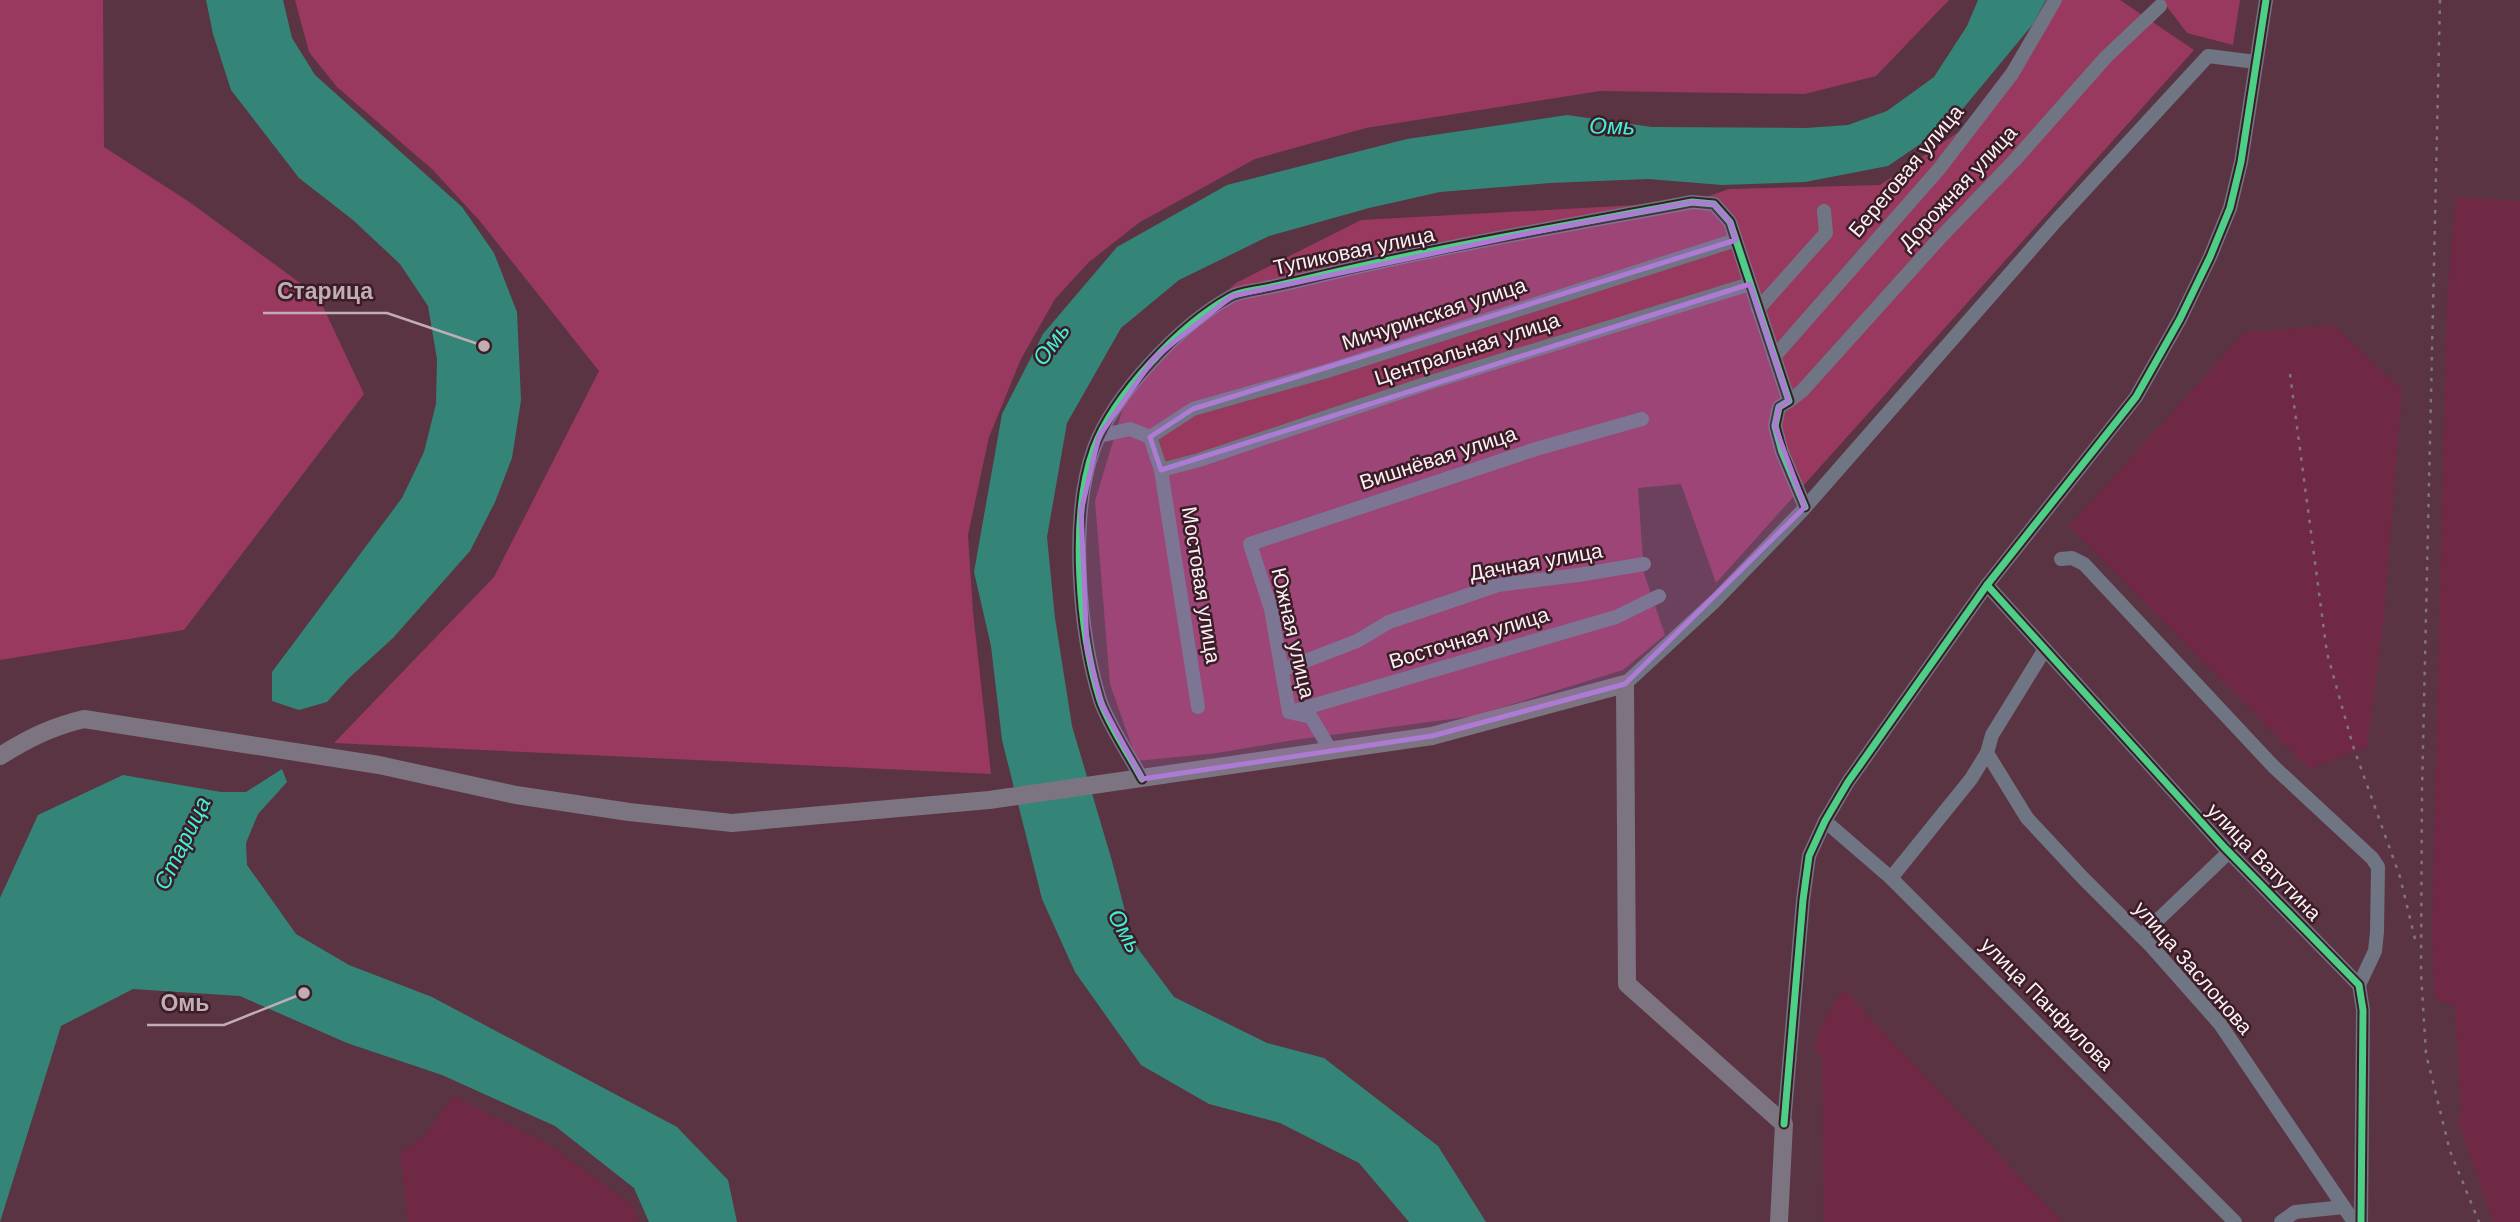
<svg xmlns="http://www.w3.org/2000/svg" width="2520" height="1222" viewBox="0 0 2520 1222" font-family="Arial,sans-serif">
<style>
.built{fill:#702945}
.green{fill:#99395f}
.water{fill:#348578}
.lines{fill:none;stroke-linecap:round;stroke-linejoin:round}
.minor{stroke:#707584;stroke-width:14}
.major{stroke:#7d7481;stroke-width:18}
.rail{stroke:#7e7581;stroke-width:2.5;stroke-dasharray:3.5 7;stroke-linecap:butt}
.cycleway-casing{stroke:#3b1c27;stroke-width:11}
.cycleway{stroke:#4dcf88;stroke-width:7}
.marked{fill:#ad7ad4;fill-opacity:0.2;stroke:#ad7ad4;stroke-width:5;stroke-linejoin:round}
.labels{text-anchor:middle;stroke-width:5;stroke-linejoin:round;paint-order:stroke}
.street-label{font-size:21px;fill:#f9f0f3;stroke:#3b1c27}
.water-label{font-size:23px;font-style:italic;fill:#40f1d5;stroke:#3b1c27}
.leader{fill:none;stroke:#c1aeb5;stroke-width:2.5}
.callout-dot{fill:#c1aeb5;stroke:#3b1c27;stroke-width:2.5}
.callout-label{font-size:23px;text-anchor:middle;font-weight:bold;fill:#c1aeb5;stroke:#3b1c27;stroke-width:5;stroke-linejoin:round;paint-order:stroke}
</style>
<rect width="100%" height="100%" fill="#5a3442"/>
<g class="built">
<path d="M2456 197 2520 201V1222H2493L2458 1120 2461 1110 2455 1006 2435 999 2432 936 2447 297Z"/>
<path d="M2334 325 2402 390 2384 618 2367 747 2309 769 2069 526 2244 333Z"/>
<path d="M1844 990 2062 1222H1824L1822 1059 1815 1048 1819 1031 1831 1008Z"/>
<path d="M453 1096 550 1145 632 1205 639 1222H408L400 1153 424 1136Z"/>
</g>
<g class="green">
<path d="M0 0H103L104 147 188 201 318 296 364 394 184 630 0 660Z"/>
<path d="M295 0H1949L1876 76 1805 94 1600 91 1366 128 1255 159 1140 222 1089 262 1055 299 1021 359 989 437 968 535 973 612 991 774 334 743 494 577 599 371 479 220 433 170 337 87 309 52Z"/>
<path d="M2058 0H2120L2194 50 1716 583 1681 484 1638 488 1644 573 1665 635 1623 670 1474 716 1294 740 1217 753 1137 761 1110 684 1095 501 1132 378 1236 283 1361 220 1692 202 1729 189 1880 185 1960 131Z"/>
<path d="M2162 0H2240L2233 45 2187 33Z"/>
</g>
<g class="water">
<path d="M206 0H283L292 38 315 75 462 207 494 253 517 312 521 400 512 458 495 502 470 551 393 638 349 678 327 702 299 710 272 701V672L402 498 424 452 436 404 437 359 428 306 400 264 353 220 299 178 231 90 213 34Z"/>
<path d="M1978 0H2046L2033 24 1951 123 1888 166 1805 182 1722 185 1648 179 1550 183 1440 192 1369 208 1269 236 1179 280 1121 328 1067 423 1047 537 1055 618 1072 726 1112 861 1133 942 1174 997 1267 1043 1324 1058 1438 1146 1486 1222H1409L1359 1163 1280 1123 1209 1104 1141 1065 1075 972 1042 899 1002 740 991 646 974 572 1002 414 1043 334 1117 247 1227 185 1407 139 1567 115 1652 127 1806 128 1848 125 1887 111 1934 77 1967 26Z"/>
<path d="M282 769 287 782 258 814 246 843 247 865 296 934 349 965 432 997 677 1127 728 1180 737 1222H649L634 1188 555 1126 442 1075 347 1043 240 996 133 989 61 1026 0 1222V898L38 815 123 775 221 792H246Z"/>
</g>
<g class="lines">
<g class="minor">
<path d="M1758 309 1826 233 1824 211"/>
<path d="M1774 357 1939 169 2012 74 2055 0"/>
<path d="M1789 401 1802 391 1938 240 2014 161 2106 57 2160 6"/>
<path d="M1099 436 1130 429 1150 437 1161 470 1199 460 1425 384 1750 284"/>
<path d="M1150 437 1193 409 1327 371 1736 240"/>
<path d="M1161 470 1198 707"/>
<path d="M2061 559 2072 558 2084 564 2273 766 2372 858 2378 867 2377 932 2375 951 2359 985"/>
<path d="M1987 585 2224 847 2359 985 2363 1010 2361 1222"/>
<path d="M1282 670 1357 641 1389 622 1498 585 1578 575 1644 564"/>
<path d="M1625 684 1715 601 1801 512 2056 221 2208 56 2256 62"/>
<path d="M1291 712 1616 617 1659 596"/>
<path d="M1331 751 1311 717 1289 712 1271 609 1250 544 1536 449 1642 419"/>
<path d="M1987 753 2027 818 2082 877 2151 946 2220 1024 2354 1222"/>
<path d="M1142 779C1130 756 1108 724 1100 700 1079 632 1069 516 1094 448 1114 394 1180 325 1230 297 1239 292 1251 291 1261 289 1282 285 1302 280 1323 275 1445 246 1569 225 1692 202L1714 204 1730 222 1789 401 1779 407 1775 426 1782 452 1805 507"/>
<path d="M1825 821 1891 878 2235 1222"/>
<path d="M1891 878 1971 779 1987 753 1992 735 2045 649"/>
<path d="M2141 936 2229 852"/>
<path d="M1784 1124 1803 900 1809 856 1825 821 1848 782 1987 585 2136 397 2180 319 2210 257 2230 208 2241 162 2266 0"/>
<path d="M2281 1222 2295 1212 2344 1207"/>
</g>
<path class="major" d="M0 756C29 738 51 727 84 719L379 765 516 795 629 812 732 823 989 800 1432 736 1625 684 1627 984 1784 1124 1779 1222"/>
<g class="rail">
<path d="M2440 0 2422 791 2421 973 2426 1054 2450 1151 2479 1222"/>
<path d="M2290 374 2327 653 2353 746 2400 877 2415 939"/>
</g>
<g class="cycleway-casing">
<g id="cycleway">
<path d="M1987 585 2224 847 2359 985 2363 1010 2361 1222"/>
<path d="M1142 779C1130 756 1108 724 1100 700 1079 632 1069 516 1094 448 1114 394 1180 325 1230 297 1239 292 1251 291 1261 289 1282 285 1302 280 1323 275 1445 246 1569 225 1692 202L1714 204 1730 222 1789 401 1779 407 1775 426 1782 452 1805 507"/>
<path d="M1784 1124 1803 900 1809 856 1825 821 1848 782 1987 585 2136 397 2180 319 2210 257 2230 208 2241 162 2266 0"/>
</g>
</g>
<use href="#cycleway" class="cycleway"/>
</g>
<path class="marked" d="M1692 202 1714 204 1730 222 1736 240 1193 409 1150 437 1161 470 1750 284 1789 401 1779 407 1775 426 1805 507 1625 684 1432 736 1142 779 1101 703 1087 648 1081 511 1099 436 1154 358 1232 296 1529 233Z"/>
<g class="labels">
<g class="street-label">
<text transform="translate(1906 171) rotate(-50)" y="7">Береговая улица</text>
<text transform="translate(1958 188) rotate(-47)" y="7">Дорожная улица</text>
<text transform="translate(1354 251) rotate(-12)" y="7">Тупиковая улица</text>
<text transform="translate(1434 314) rotate(-18)" y="7">Мичуринская улица</text>
<text transform="translate(1467 349) rotate(-18)" y="7">Центральная улица</text>
<text transform="translate(1438 458) rotate(-18)" y="7">Вишнёвая улица</text>
<text transform="translate(1536 562) rotate(-10)" y="7">Дачная улица</text>
<text transform="translate(1201 585) rotate(81)" y="7">Мостовая улица</text>
<text transform="translate(1293 633) rotate(77)" y="7">Южная улица</text>
<text transform="translate(1469 638) rotate(-17)" y="7">Восточная улица</text>
<text transform="translate(2264 862) rotate(46)" y="7">улица Ватутина</text>
<text transform="translate(2193 968) rotate(49)" y="7">улица Заслонова</text>
<text transform="translate(2047 1004) rotate(45)" y="7">улица Панфилова</text>
</g>
<g class="water-label">
<text transform="translate(1612 126) rotate(1)" y="8">Омь</text>
<text transform="translate(1051 344) rotate(-54)" y="8">Омь</text>
<text transform="translate(182 843) rotate(-64)" y="8">Старица</text>
<text transform="translate(1125 931) rotate(61)" y="8">Омь</text>
</g>
</g>
<path class="leader" d="M484 346L387 313H263M304 993L224 1025H147"/>
<g class="callout-dot">
<circle cx="484" cy="346" r="7"/>
<circle cx="304" cy="993" r="7"/>
</g>
<g class="callout-label">
<text x="325" y="299">Старица</text>
<text x="185" y="1011">Омь</text>
</g>
</svg>
